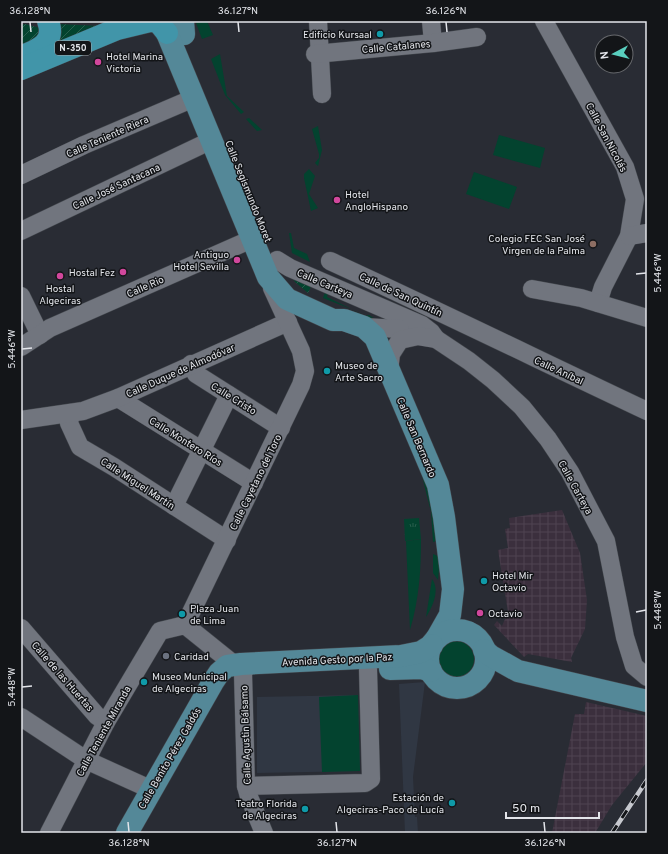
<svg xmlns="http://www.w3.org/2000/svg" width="668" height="854" viewBox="0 0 668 854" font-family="Overpass,sans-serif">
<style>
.industrial{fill:url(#industrial-grid)}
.built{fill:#303743}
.grass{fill:#03432f}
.park{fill:url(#park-tufts)}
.garden{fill:url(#garden-furrows)}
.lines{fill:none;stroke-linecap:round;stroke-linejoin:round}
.minor-casing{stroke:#43474d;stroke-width:19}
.major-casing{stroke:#43474d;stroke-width:23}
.highway-casing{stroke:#43474d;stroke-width:23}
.minor{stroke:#71757e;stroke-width:18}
.major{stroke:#548898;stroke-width:22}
.highway{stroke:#4195a9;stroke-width:22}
.rail-casing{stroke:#c7c9cf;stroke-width:4.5}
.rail{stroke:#131518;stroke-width:3;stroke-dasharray:9;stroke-linecap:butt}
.ticks{fill:none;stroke:#e3e5ea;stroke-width:1.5}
.culture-dot{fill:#0f9aa8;stroke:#131518;stroke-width:1.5}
.hotel-dot{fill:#d1479c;stroke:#131518;stroke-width:1.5}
.education-dot{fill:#8d6e63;stroke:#131518;stroke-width:1.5}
.worship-dot{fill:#6b7280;stroke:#131518;stroke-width:1.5}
.labels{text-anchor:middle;stroke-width:3;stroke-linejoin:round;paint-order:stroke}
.shield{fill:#131518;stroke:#a5a7ab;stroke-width:1}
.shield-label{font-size:9px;font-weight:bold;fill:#e3e5ea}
.poi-label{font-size:10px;fill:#e3e5ea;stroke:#131518;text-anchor:start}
.street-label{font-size:10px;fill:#e3e5ea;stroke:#131518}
.neatline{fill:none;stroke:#e3e5ea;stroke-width:1.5}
.ticks-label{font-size:10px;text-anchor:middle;fill:#e3e5ea}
</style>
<defs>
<pattern id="industrial-grid" width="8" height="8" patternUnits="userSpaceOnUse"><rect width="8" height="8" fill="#3b2f3d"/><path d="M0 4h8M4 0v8" fill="none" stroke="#4e4350"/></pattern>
<pattern id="park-tufts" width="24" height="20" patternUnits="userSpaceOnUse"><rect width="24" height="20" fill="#03432f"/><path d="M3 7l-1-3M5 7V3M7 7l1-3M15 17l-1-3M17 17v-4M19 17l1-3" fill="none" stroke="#285e4d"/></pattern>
<pattern id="garden-furrows" width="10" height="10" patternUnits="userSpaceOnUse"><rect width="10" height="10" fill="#03432f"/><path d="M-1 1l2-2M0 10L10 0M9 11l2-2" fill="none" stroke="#285e4d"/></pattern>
</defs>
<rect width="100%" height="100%" fill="#292c34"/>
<g class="industrial">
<path d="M562 510 580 553 587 600 585 629 571 658 572 662 528 654 524 657 494 625 497 621 502 626 508 612 498 550 508 548 505 529 510 528 509 518Z"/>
<path d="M586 702 647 716V762L612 805 595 833H552L575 714H584Z"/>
</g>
<g class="built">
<path d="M425 682 413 777 415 817H417L418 833H405L399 684Z"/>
<path d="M358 695 360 771 257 773V697Z"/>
</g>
<g class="grass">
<path d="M201 21H207L213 35 202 39 196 23Z"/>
<path d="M220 54 227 96 244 112 241 114 225 95 211 59Z"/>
<path d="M249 118 262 130 257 131 246 119Z"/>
<path d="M318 126 322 150 318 166 315 163 319 158V154L312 129Z"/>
<path d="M499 135 545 148 540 168 493 155Z"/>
<path d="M309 169 315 176 309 194 318 208 311 211 304 178V174Z"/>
<path d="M474 172 517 187 509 209 466 194Z"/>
<path d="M289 233H291L294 248 307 254 310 262 292 253Z"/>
<path d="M327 287 329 289 327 297 365 316 369 315 375 319 404 322H375L351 309 323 298Z"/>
<path d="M419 464 434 508 437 541 433 542 431 512Z"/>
<path d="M421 539C421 571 419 599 410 630L406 541Z"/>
<path d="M433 554 440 557 438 580 433 573Z"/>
<path d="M432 579C440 590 433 606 426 617Z"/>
<circle cx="456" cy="659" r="18"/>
<path d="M358 695 360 771 322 772 319 697Z"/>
</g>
<path class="park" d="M419 518 421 539 405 541 404 519Z"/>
<g class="garden">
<path d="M25 24 40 28 42 33 21 51V25Z"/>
<path d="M58 24 100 26 54 47Z"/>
<path d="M290 272 313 282 308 293 295 282Z"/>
</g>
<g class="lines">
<g class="minor-casing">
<g id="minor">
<path d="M318 21 322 94"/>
<path d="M431 21 433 43"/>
<path d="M544 21 625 167 635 199 629 236 603 287 598 303"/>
<path d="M315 54 433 43 477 37"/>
<path d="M21 175 84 145 194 98"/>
<path d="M21 231 212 140"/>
<path d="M629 236 647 233"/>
<path d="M277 260 290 268 422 325 431 332 436 339"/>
<path d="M330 261C437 310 541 361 647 411"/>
<path d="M532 289 581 298 647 318"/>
<path d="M21 296 40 335"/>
<path d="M364 327 400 329"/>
<path d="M21 347 50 328 252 239"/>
<path d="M191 364 196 374 281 428"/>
<path d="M389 372 391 354 400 340 418 336 436 339 469 361 493 380 522 407 548 439 570 472 606 541 625 637 634 666 647 677"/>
<path d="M118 398 254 483"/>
<path d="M71 413 69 423 80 447 114 467 227 540"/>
<path d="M21 420 83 411 118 398 288 322"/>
<path d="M174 506 229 395"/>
<path d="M185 625 301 385 305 371 301 351 272 288"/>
<path d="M21 628 97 716 106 722"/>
<path d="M254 663 247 666 243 673 246 786 249 797 264 833"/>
<path d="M21 717 86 760 150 789"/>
<path d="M246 786 365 783 371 779 368 669"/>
<path d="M49 833 106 722 160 631 185 625 231 662 241 664"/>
</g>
</g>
<g class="major-casing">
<g id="major">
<path d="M183 21 184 34"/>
<path d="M167 33 268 277 287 299 333 320H344L364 327 375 337 438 485 444 517 453 589 450 615 437 638"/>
<circle cx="457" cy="659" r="29"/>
<path d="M484 650 491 656 518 671 647 701"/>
<path d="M390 669 421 668 431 671"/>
<path d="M127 833 213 682 219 673 227 666 241 664 401 656 421 652 432 645"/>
</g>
</g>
<g class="highway-casing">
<g id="highway">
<path d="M153 21 159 23 167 33"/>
<path d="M22 56C39 50 56 42 48 21"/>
<path d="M21 69 117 29 150 21"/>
</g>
</g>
<use href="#minor" class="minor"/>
<use href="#major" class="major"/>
<use href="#highway" class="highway"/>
<g class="rail-casing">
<path id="rail" d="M612 833 647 780"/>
</g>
<use href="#rail" class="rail"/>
</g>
<path class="ticks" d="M30 22 31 32M238 22 239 32M446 22 447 32M636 274 646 273M22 349 32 348M636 612 646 610M22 687 32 686M128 822 129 832M336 822 337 832M544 822 545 832"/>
<g class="culture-dot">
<circle cx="380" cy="34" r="4"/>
<circle cx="327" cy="371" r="4"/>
<circle cx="484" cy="581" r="4"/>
<circle cx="182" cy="614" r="4"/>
<circle cx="144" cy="682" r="4"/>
<circle cx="452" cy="803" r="4"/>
<circle cx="305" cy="809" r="4"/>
</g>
<g class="hotel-dot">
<circle cx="98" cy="62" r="4"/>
<circle cx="337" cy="200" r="4"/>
<circle cx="237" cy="260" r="4"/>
<circle cx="123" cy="272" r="4"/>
<circle cx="60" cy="276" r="4"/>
<circle cx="480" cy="613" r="4"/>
</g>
<circle class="education-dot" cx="593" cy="244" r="4"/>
<circle class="worship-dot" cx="166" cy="656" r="4"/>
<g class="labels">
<rect class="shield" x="55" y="41" width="36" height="14" rx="3"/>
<g class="shield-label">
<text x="73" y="51">N-350</text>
</g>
<g class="poi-label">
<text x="372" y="38" text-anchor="end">Edificio Kursaal</text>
<text x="106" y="60">Hotel Marina<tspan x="106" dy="12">Victoria</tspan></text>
<text x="345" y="198">Hotel<tspan x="345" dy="12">AngloHispano</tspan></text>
<text x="585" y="242" text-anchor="end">Colegio FEC San José<tspan x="585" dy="12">Virgen de la Palma</tspan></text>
<text x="229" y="258" text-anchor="end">Antiguo<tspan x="229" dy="12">Hotel Sevilla</tspan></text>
<text x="115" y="276" text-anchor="end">Hostal Fez</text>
<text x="60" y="292" text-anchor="middle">Hostal<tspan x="60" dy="12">Algeciras</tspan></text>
<text x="335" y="369">Museo de<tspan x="335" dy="12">Arte Sacro</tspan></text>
<text x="492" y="579">Hotel Mir<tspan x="492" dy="12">Octavio</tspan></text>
<text x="190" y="612">Plaza Juan<tspan x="190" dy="12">de Lima</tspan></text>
<text x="488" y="617">Octavio</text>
<text x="174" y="660">Caridad</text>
<text x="152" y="680">Museo Municipal<tspan x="152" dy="12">de Algeciras</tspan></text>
<text x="444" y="801" text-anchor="end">Estación de<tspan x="444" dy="12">Algeciras-Paco de Lucía</tspan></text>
<text x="297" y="807" text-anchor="end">Teatro Florida<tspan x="297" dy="12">de Algeciras</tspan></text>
</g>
<g class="street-label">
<text transform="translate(396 46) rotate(-5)" y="4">Calle Catalanes</text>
<text transform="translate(107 136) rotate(-24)" y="4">Calle Teniente Riera</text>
<text transform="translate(607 137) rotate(62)" y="4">Calle San Nicolás</text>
<text transform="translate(116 186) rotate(-25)" y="4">Calle José Santacana</text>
<text transform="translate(249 191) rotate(68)" y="4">Calle Segismundo Moret</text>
<text transform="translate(325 283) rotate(23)" y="4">Calle Carteya</text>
<text transform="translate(145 286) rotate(-24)" y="4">Calle Rio</text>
<text transform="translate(401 294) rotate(25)" y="4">Calle de San Quintín</text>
<text transform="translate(180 370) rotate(-24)" y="4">Calle Duque de Almodóvar</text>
<text transform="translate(559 370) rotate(25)" y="4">Calle Aníbal</text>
<text transform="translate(234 398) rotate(32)" y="4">Calle Cristo</text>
<text transform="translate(417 437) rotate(67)" y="4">Calle San Bernardo</text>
<text transform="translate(186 441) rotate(32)" y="4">Calle Montero Ríos</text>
<text transform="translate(255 482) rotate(-64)" y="4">Calle Cayetano del Toro</text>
<text transform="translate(138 483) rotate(33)" y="4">Calle Miguel Martín</text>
<text transform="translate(576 487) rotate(61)" y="4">Calle Carteya</text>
<text transform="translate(337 659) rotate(-3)" y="4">Avenida Gesto por la Paz</text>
<text transform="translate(63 676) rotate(49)" y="4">Calle de las Huertas</text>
<text transform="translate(103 731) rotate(-61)" y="4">Calle Teniente Miranda</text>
<text transform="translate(245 735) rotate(-92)" y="4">Calle Agustin Bálsamo</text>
<text transform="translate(169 758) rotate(-60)" y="4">Calle Benito Pérez Galdós</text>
</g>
</g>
<rect width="668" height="854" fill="none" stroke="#131518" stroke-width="44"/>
<g transform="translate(614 54) rotate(263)"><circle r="19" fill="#131518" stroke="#66686c"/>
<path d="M0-3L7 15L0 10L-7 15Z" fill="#59cebe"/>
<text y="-6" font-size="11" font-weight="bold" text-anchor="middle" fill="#e3e5ea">N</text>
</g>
<path d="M506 812v6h93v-6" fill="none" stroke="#e3e5ea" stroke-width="2"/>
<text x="512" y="812" font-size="12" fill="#e3e5ea" stroke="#131518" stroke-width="3" paint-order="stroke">50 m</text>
<rect x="22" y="22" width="624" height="810" class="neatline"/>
<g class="ticks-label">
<text x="30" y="14">36.128°N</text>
<text x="238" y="14">36.127°N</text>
<text x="446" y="14">36.126°N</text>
<text transform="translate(657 273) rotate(-90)" y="4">5.446°W</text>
<text transform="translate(11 349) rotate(-90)" y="4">5.446°W</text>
<text transform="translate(657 610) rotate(-90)" y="4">5.448°W</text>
<text transform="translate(11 687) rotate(-90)" y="4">5.448°W</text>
<text x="129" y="846">36.128°N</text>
<text x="337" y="846">36.127°N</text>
<text x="545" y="846">36.126°N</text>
</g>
</svg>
